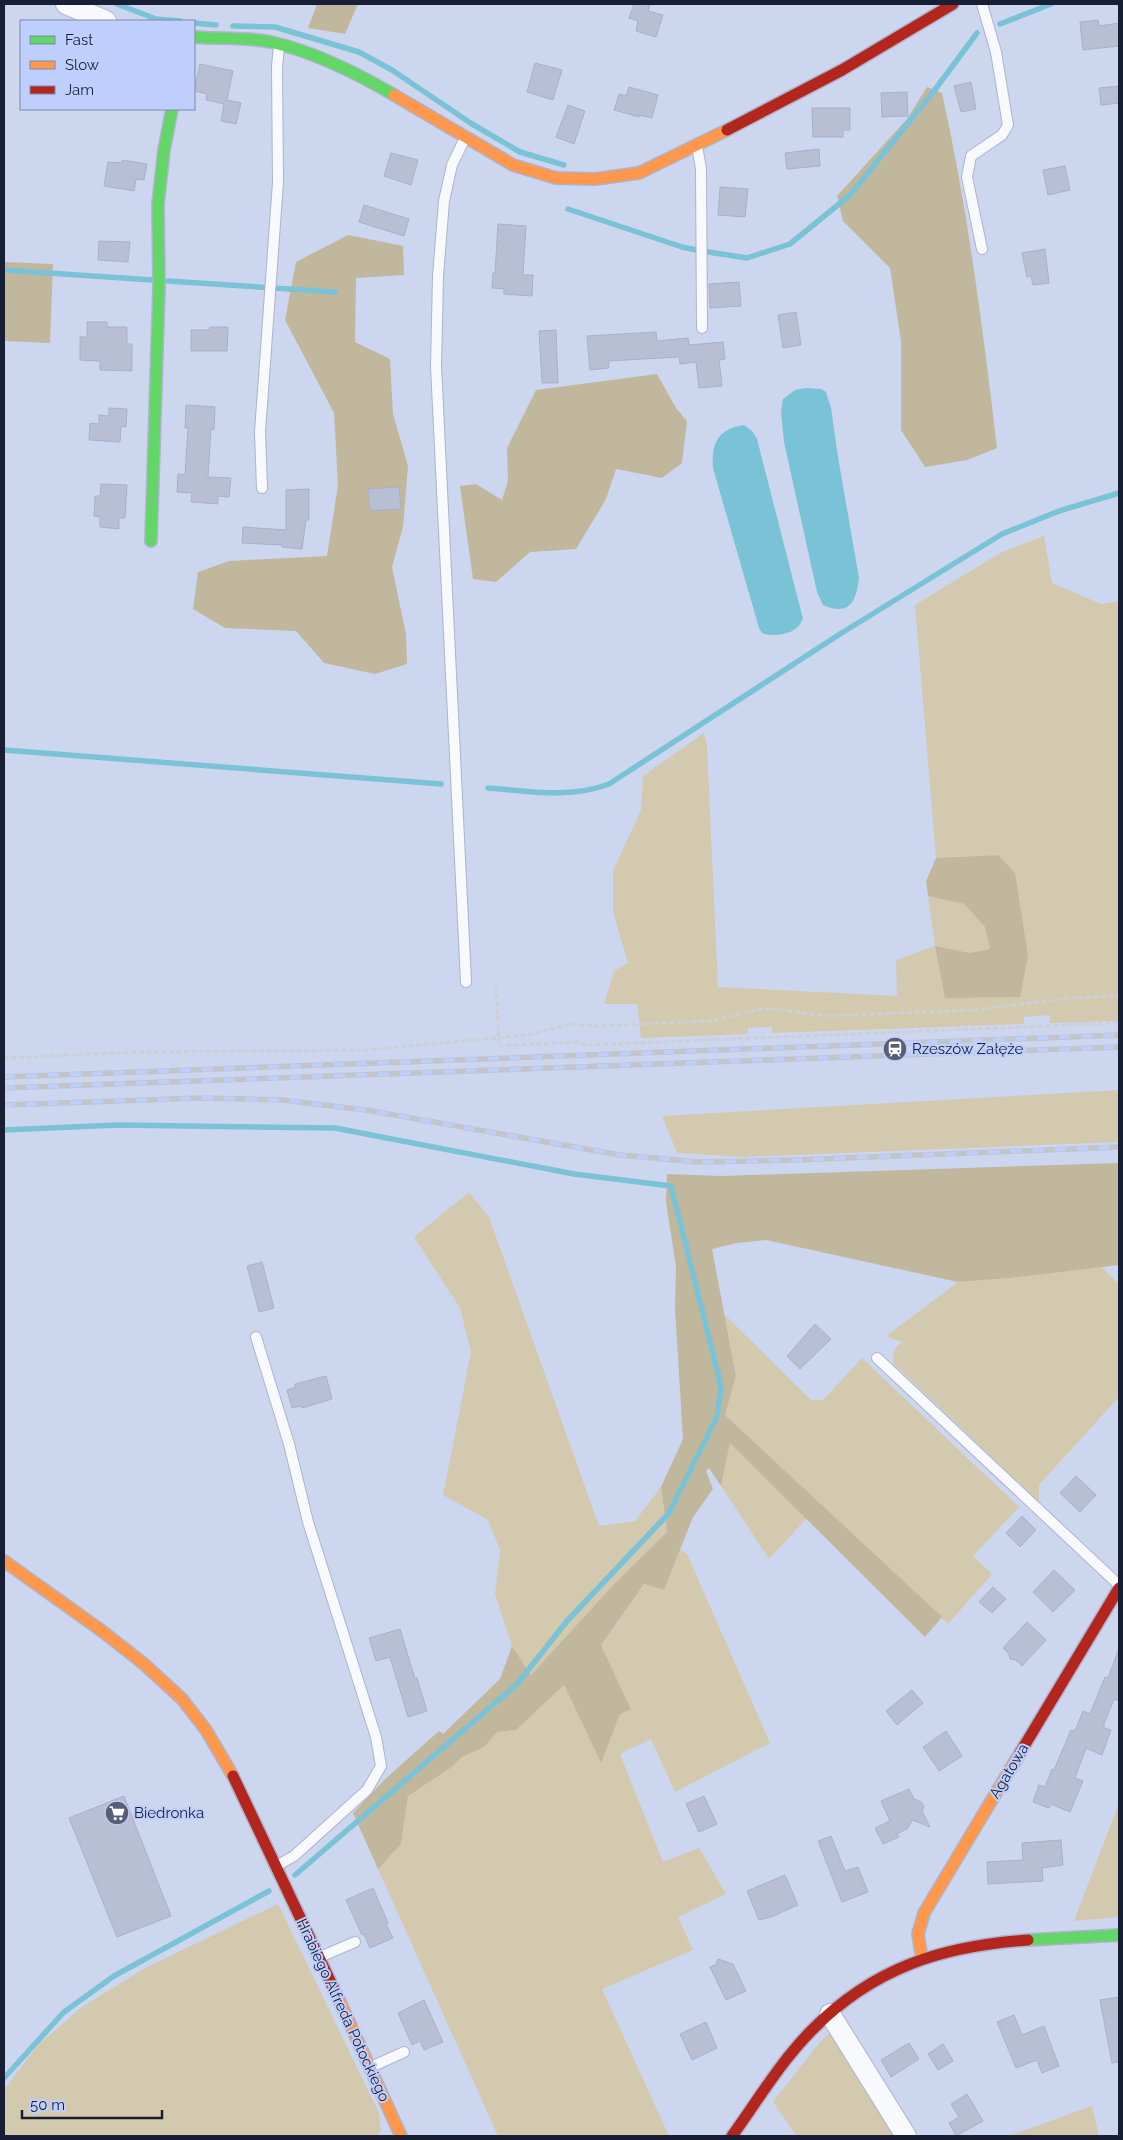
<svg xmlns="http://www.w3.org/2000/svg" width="1123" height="2140" viewBox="0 0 1123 2140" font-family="Raleway,sans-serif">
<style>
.green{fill:#d3c9ae}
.forest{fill:#c1b79c}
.water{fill:#7ac2d6}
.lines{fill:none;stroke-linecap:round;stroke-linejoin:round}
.stream{stroke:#7ac2d6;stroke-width:5.5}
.building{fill:#b8bfd5;stroke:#a9b1c6}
.lane-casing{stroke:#adb4cb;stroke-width:12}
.street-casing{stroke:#adb4cb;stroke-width:22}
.fast-casing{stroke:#adb4cb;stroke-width:14}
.slow-casing{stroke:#adb4cb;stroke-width:14}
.jam-casing{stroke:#adb4cb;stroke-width:14}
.path{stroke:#cdcfd7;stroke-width:3;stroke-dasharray:5 2.5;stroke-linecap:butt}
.lane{stroke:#f8f9fd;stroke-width:10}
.street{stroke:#f8f9fd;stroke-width:20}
.fast{stroke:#63d668;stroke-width:11}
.slow{stroke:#ff974d;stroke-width:11}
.jam{stroke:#b3261e;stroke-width:11}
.rail-casing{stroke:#c1c4cb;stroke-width:5.5}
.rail{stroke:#bfcffd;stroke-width:4;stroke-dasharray:11;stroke-linecap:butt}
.labels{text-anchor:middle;stroke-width:4;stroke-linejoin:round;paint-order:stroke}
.poi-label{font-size:15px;fill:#181e34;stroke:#bfcffd;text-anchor:start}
.street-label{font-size:15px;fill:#181e34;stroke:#bfcffd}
</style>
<rect width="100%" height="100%" fill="#cdd6ef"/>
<g class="green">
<path d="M1044 536 1052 583 1101 604 1119 601V1021L1050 1023V1015L1024 1017V1024L772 1033V1027L748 1028V1034L641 1038 637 1004H604L614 971 628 963 613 912V871L641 810 643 776 704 733 707 745 718 987 897 996 896 960 935 946 928 896 964 904 985 927 990 949 970 953 935 946 1020 997 998 855 936 858 915 605 1000 553Z"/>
<path d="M1119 1090V1142L743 1157 677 1153 662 1116Z"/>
<path d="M469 1192 489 1217 599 1526 635 1521 661 1487 667 1532 616 1582 531 1675 512 1646 495 1594 500 1550 488 1520 443 1495 471 1352 460 1308 414 1237Z"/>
<path d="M1100 1266 1119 1284V1397L1039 1485V1502L893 1363 894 1350 902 1342 886 1336 958 1282 1010 1278Z"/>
<path d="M725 1315 811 1400H823L862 1358 1019 1507 973 1556 992 1574 948 1624 725 1415 736 1376Z"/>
<path d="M730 1443 807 1518 769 1559 721 1486Z"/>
<path d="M680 1550 687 1554 770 1743 675 1792 651 1739 620 1754 663 1862 699 1848 726 1894 678 1917 693 1950 602 1989 669 2136H498L378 1869 401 1844 408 1796 452 1767 462 1757 484 1747 497 1732 516 1730 564 1685 601 1763 620 1714 631 1708 601 1645 644 1584 664 1590Z"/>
<path d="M1119 1803V1917L1074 1921Z"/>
<path d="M278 1904 379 2113 381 2131 377 2136H4V2090L38 2045 82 2007 145 1968Z"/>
<path d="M832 2031 896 2136H797L773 2102 820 2042Z"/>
<path d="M1092 2106 1099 2136H1015L1014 2134Z"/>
</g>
<g class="forest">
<path d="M317 4H358L345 34 308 28Z"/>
<path d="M927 87 942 93C968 210 983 330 997 448L967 460 925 467 901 430V341L890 268 843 221 837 196 907 119Z"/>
<path d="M348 235 403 246 404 275 356 278 355 342 390 359 393 414 408 466 403 527 392 567 406 634 407 664 375 674 324 663 296 631 225 628 193 609 198 572 229 561 327 556 338 485 334 413 285 320 296 262Z"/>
<path d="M4 262 53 264 50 343 4 341Z"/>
<path d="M657 374 676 408 687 421 682 463 662 478 616 469 606 499 576 549 530 552 496 582 473 579 460 486 476 484 502 500 508 481 507 448 536 390Z"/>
<path d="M998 855 1015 873 1028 956 1020 997 945 998 935 946 970 953 990 949 985 927 964 904 928 896 926 881 936 858Z"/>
<path d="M1119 1163V1265L1010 1278 958 1282 766 1240 737 1243 712 1249 736 1376 725 1415 942 1617 925 1637 730 1443 721 1486 709 1468 706 1471 713 1489 693 1517 664 1590 644 1584 601 1645 631 1709 620 1714 601 1763 564 1685 516 1730 497 1732 484 1747 462 1757 452 1767 408 1796 401 1844 378 1869 353 1813 384 1780 439 1731 443 1734 500 1679 512 1646 531 1675 616 1582 667 1532 661 1487 683 1439 675 1309 676 1267 666 1202 667 1174 720 1176Z"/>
</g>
<g class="water">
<path d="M806 388 821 389 826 392 831 408 838 457 859 578C856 603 849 616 823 605L817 592 784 442 781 412 783 399 795 390Z"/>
<path d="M744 425 752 431 757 439 803 619C797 634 776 638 762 633L759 628 713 468C711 443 718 429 744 425Z"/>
</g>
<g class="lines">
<g class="stream">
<path d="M117 4 156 19 180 21"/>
<path d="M194 23 216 25"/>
<path d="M1000 24 1051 4"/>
<path d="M233 26 275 27 359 52 392 70 472 124 520 152 564 165"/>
<path d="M568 209 682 247 696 250"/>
<path d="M708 252 747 258 790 244 850 195 934 91 977 33"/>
<path d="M4 270 152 280"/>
<path d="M168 281 335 292"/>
<path d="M4 750 441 784"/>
<path d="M488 788C529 791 569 799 609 784L840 634 1002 534 1059 511 1119 493"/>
<path d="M4 1130 118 1125 335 1128 574 1174 671 1186 721 1386 717 1417 669 1513 567 1621 517 1684 295 1875"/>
<path d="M4 2078 64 2012 114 1976 269 1891"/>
</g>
</g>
<g class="building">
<path d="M634 4H650L648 11 663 15 656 37 636 31 638 21 629 18Z"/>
<path d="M1098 20 1099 26 1119 23V46L1083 50 1080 22Z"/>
<path d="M535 63 562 70 553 100 527 92Z"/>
<path d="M200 64 233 71 227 100 241 103 236 124 221 121 224 104 206 100 207 94 194 91Z"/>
<path d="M971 82 976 109 961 112 954 86Z"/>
<path d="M1119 86V103L1101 105 1099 88Z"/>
<path d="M629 87 658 95 652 118 639 115V117L614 110 619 94 626 96Z"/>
<path d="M907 92 908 116 882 117 881 93Z"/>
<path d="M568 105 585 111 574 144 556 137Z"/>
<path d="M812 108H850V130H843V137H813Z"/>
<path d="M819 149 820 166 787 169 785 153Z"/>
<path d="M391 153 418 160 411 185 384 176Z"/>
<path d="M122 160 147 164 144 180 136 179 134 191 104 186 108 162 122 163Z"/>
<path d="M1065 166 1070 190 1048 195 1043 170Z"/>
<path d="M720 187 748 189 745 217 718 215Z"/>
<path d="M364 205 409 219 404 236 359 222Z"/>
<path d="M498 224 526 226 523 275H533L532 296 504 294V289L492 288 493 273H495Z"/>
<path d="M99 241 130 242 128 262 98 260Z"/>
<path d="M1045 249 1049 283 1033 285 1031 276 1027 277 1022 253Z"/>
<path d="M739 282 741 306 710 308 709 284Z"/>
<path d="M796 312 801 345 783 348 778 315Z"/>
<path d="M87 322H107V327H127V344H132V371L100 370V361L80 360V337H87Z"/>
<path d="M210 327H228L227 351H191V330H210Z"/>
<path d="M556 330 558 383H542L539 331Z"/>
<path d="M656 332 657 341 688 338 689 345 723 342 725 359 719 360 722 386 699 388 696 362 680 364 679 357 608 361 609 368 590 370 587 336Z"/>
<path d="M186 405 215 407 214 430 211 429 208 477 231 478 229 497 218 496V504L191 502 192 493 177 492 178 474 185 475 188 428H185Z"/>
<path d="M109 408 127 409 126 427 121 426 120 442 89 440 90 423 99 424V415L109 416Z"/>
<path d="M101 484 127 485 125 518H119V529L100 527V517L94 516 95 496H100Z"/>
<path d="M399 487 401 509 370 511 368 489Z"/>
<path d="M309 489V520H306L302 549 282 547V545L242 543 243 527 286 530V490Z"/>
<path d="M262 1262 274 1308 259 1312 247 1266Z"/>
<path d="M815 1324 831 1339 800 1369 787 1356Z"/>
<path d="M326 1376 332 1399 302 1408 301 1406 292 1408 287 1390 296 1387 295 1384Z"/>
<path d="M1076 1476 1096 1495 1080 1512 1060 1493Z"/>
<path d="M1022 1516 1036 1530 1020 1547 1006 1533Z"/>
<path d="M1054 1570 1075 1590 1053 1612 1033 1592Z"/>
<path d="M993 1587 1006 1599 992 1613 979 1602Z"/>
<path d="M1027 1622 1046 1640 1022 1666 1016 1660 1010 1659 1009 1654 1003 1648Z"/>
<path d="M400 1629 415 1679 417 1678 427 1711 408 1717 390 1657 376 1661 369 1638Z"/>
<path d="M1118 1651H1119V1701L1114 1699 1104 1724V1728L1111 1730 1102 1755 1086 1748 1075 1778 1083 1781 1070 1812 1051 1804 1049 1808 1033 1802 1039 1785 1045 1787 1052 1769 1054 1770 1071 1730 1075 1731 1083 1711 1090 1714 1105 1677 1108 1678Z"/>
<path d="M912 1690 923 1703 897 1725 886 1711Z"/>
<path d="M946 1731 962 1756 939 1771 923 1747Z"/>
<path d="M909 1789 914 1799 921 1802 924 1807 922 1811 930 1827 912 1820 908 1828 897 1834 899 1837 883 1844 875 1828 890 1821 881 1801Z"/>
<path d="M124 1796 171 1916 117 1937 69 1818Z"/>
<path d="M704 1796 717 1824 699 1832 686 1804Z"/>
<path d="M831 1836 845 1871 858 1867 868 1892 842 1902 818 1841Z"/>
<path d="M1061 1840 1063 1865 1042 1868 1043 1881 988 1884 987 1862 1023 1860 1022 1843Z"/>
<path d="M785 1875 798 1905 771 1917 759 1920 747 1891Z"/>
<path d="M373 1888 388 1923 386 1924 393 1938 370 1948 364 1934 362 1935 346 1900Z"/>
<path d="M718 1959 733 1964 746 1991 726 2000 710 1967 716 1965Z"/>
<path d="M1119 1997V2062L1112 2063 1100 2000Z"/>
<path d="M424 2000 443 2042 424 2050 420 2041 412 2045 398 2013Z"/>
<path d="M1014 2015 1022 2035 1044 2026 1059 2066 1042 2073 1037 2060 1016 2068 997 2022Z"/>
<path d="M706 2022 717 2048 692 2060 680 2034Z"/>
<path d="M909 2043 919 2059 891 2077 881 2060Z"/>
<path d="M943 2044 953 2061 938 2070 928 2054Z"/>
<path d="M967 2094 983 2121 956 2136 949 2123 959 2117 951 2104Z"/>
</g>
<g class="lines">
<g class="lane-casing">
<g id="lane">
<path d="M982 4 996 52 1008 125 1002 135 971 156 967 177 982 249"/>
<path d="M465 138 452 165 444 201 438 276 436 366 466 982"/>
<path d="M697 146 701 169 702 328"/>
<path d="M262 488 260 432 278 182 277 67 279 46"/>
<path d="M256 1337 289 1444 308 1522 376 1737 381 1766 367 1790 294 1856 278 1865"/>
<path d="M877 1358 1119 1585"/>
<path d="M320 1957 355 1942"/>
<path d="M371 2067 404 2052"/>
</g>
</g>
<g class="street-casing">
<g id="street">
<path d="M66 4 106 21"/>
<path d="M830 2014 906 2136"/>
</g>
</g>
<g class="fast-casing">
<g id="fast">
<path d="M194 37C219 39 247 37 271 42 315 52 355 72 394 95"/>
<path d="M151 541 159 287 158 204 164 150 172 109"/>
<path d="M1028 1940 1119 1935"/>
</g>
</g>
<g class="slow-casing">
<g id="slow">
<path d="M394 95 513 165 556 178 595 179 639 173 727 130"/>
<path d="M4 1561 102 1631 144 1664 182 1699 206 1730 233 1776"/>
<path d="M922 1959 918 1934 924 1913 1020 1753"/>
<path d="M334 1989 401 2136"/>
</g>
</g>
<g class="jam-casing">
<g id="jam">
<path d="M727 130 842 70 953 4"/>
<path d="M1020 1753 1119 1588"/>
<path d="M233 1776 334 1989"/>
<path d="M732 2136C758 2100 781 2061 812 2030 874 1967 943 1946 1028 1940"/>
</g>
</g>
<g class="path">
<path d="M496 986 499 1046 578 1042 586 1045 1119 1023"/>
<path d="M4 1058 137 1052 367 1050 527 1035 569 1024 597 1026 711 1021 766 1008 826 1016 975 1010 1071 998 1119 996"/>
</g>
<use href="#lane" class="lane"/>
<use href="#street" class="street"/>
<use href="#fast" class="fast"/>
<use href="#slow" class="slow"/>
<use href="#jam" class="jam"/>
<g class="rail-casing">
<g id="rail">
<path d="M4 1077 1119 1035"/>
<path d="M4 1088 1119 1047"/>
<path d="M4 1105 201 1098 282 1100 366 1110 620 1155 698 1162 795 1160 1119 1147"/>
</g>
</g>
<use href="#rail" class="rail"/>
</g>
<defs>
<g id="station-disc" transform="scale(1.25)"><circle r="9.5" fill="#575e75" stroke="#bfcffd"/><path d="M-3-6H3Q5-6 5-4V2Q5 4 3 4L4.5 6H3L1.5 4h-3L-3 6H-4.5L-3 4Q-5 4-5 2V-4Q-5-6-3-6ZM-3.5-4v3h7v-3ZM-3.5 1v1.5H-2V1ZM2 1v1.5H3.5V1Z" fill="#fff"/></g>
<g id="supermarket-disc" transform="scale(1.25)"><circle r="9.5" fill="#575e75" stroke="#bfcffd"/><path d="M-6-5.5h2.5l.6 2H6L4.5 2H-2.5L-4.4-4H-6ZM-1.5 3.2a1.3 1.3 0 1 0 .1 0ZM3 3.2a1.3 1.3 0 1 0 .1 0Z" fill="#fff"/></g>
</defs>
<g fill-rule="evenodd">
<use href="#station-disc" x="895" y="1049"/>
<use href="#supermarket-disc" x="117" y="1813"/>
</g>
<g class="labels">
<g class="poi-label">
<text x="912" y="1054">Rzeszów Załęże</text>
<text x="134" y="1818">Biedronka</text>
</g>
<g class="street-label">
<text transform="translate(1009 1771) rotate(-59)" y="5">Agatowa</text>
<text transform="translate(343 2010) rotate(65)" y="5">Hrabiego Alfreda Potockiego</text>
</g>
</g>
<rect width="1123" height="2140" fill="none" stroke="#181e34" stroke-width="10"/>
<rect x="20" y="20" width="175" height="90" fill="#bfcffd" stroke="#7c88ad"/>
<rect x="30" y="36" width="25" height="8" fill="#63d668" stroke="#7c88ad"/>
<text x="65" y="45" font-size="15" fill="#181e34">Fast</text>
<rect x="30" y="61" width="25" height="8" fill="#ff974d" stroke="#7c88ad"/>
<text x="65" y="70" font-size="15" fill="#181e34">Slow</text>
<rect x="30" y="86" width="25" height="8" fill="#b3261e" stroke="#7c88ad"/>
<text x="65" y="95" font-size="15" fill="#181e34">Jam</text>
<path d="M22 2110v8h140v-8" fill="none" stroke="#181e34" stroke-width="2.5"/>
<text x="30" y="2110" font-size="15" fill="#181e34" stroke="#bfcffd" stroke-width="4" paint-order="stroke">50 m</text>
</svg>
